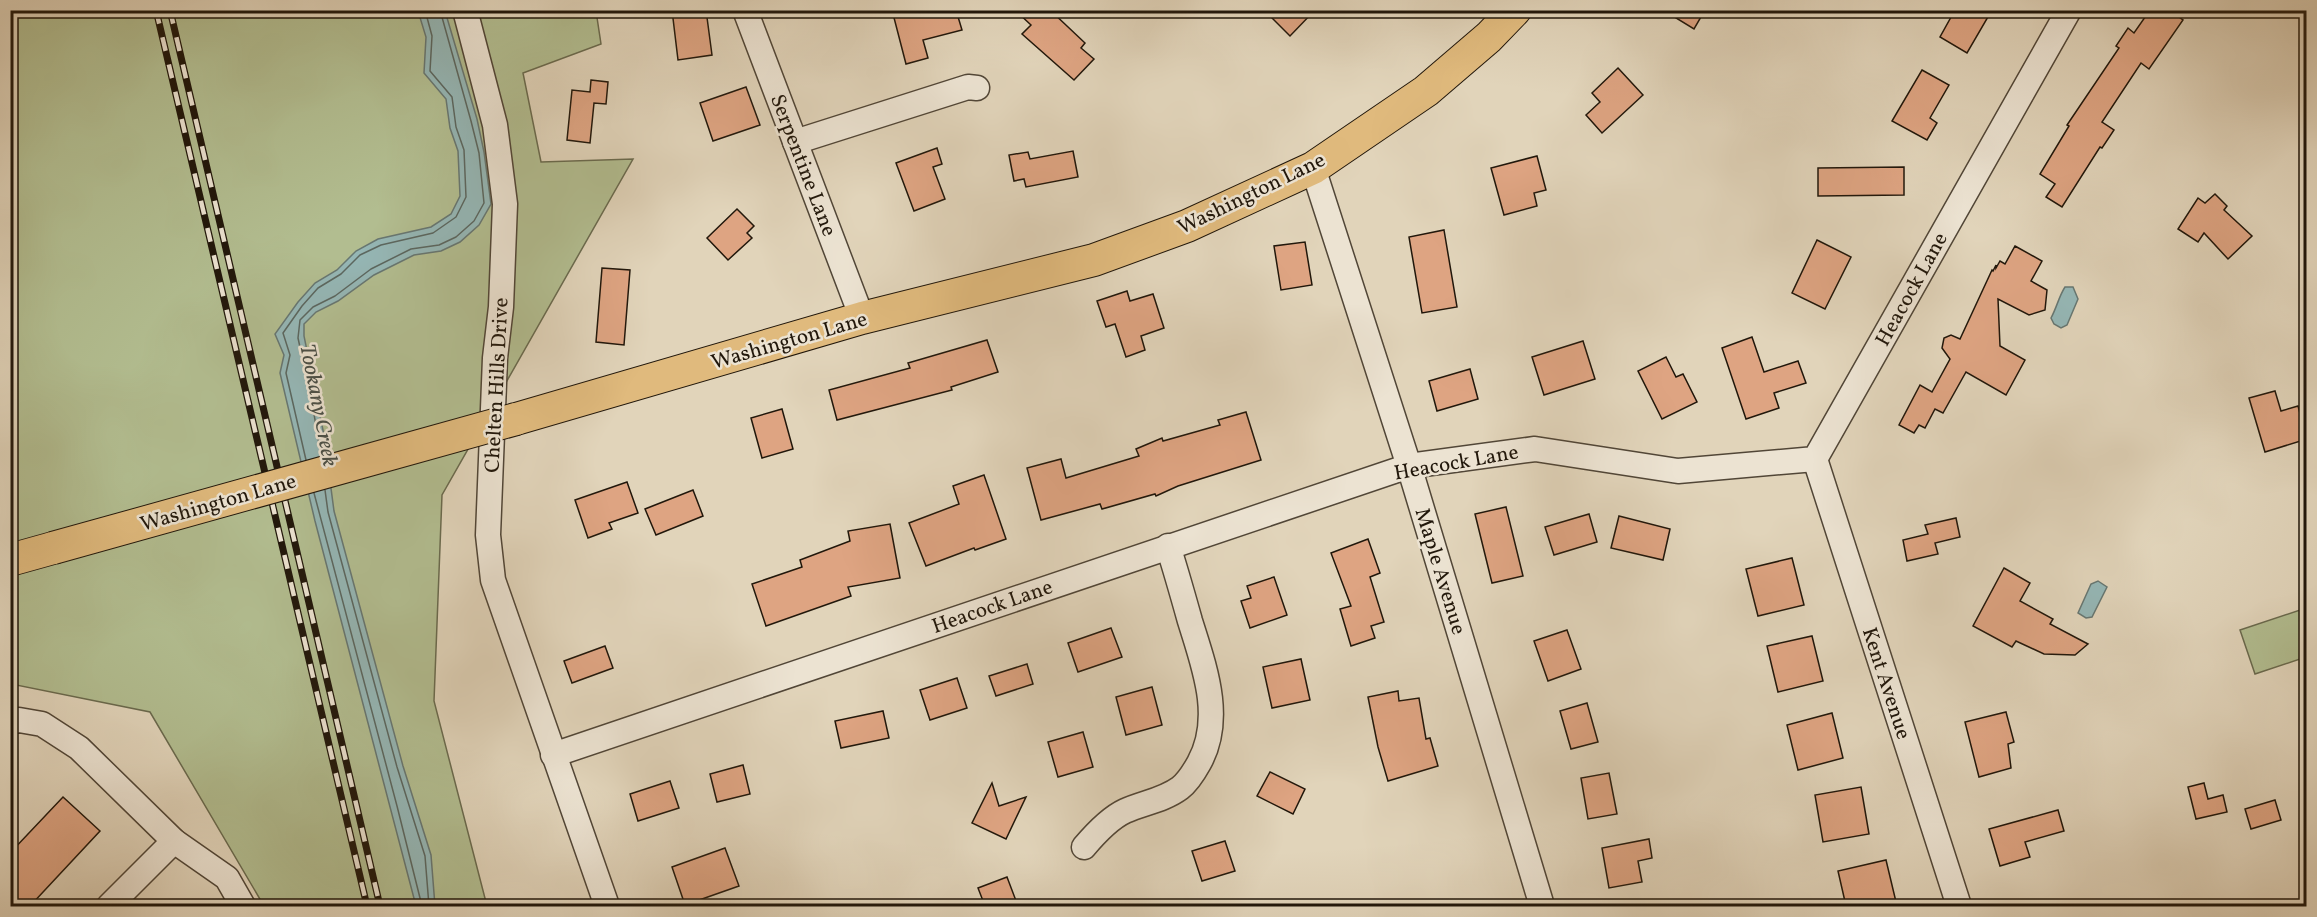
<svg xmlns="http://www.w3.org/2000/svg" width="2317" height="917" viewBox="0 0 2317 917" font-family="Vollkorn,serif">
<style>
.green{fill:#b2bd90;stroke:#6a6a4e;stroke-width:1.5}
.water{fill:#95b7b6;stroke:#677772;stroke-width:1.5}
.lines{fill:none;stroke-linecap:round;stroke-linejoin:round}
.shore{stroke:#5b6760;stroke-width:1.5}
.building{fill:#dea482;stroke:#21170b;stroke-width:1.5}
.minor-casing{stroke:#514637;stroke-width:27}
.major-casing{stroke:#21170b;stroke-width:34}
.minor{stroke:#ece3d2;stroke-width:24}
.major{stroke:#e0ba7d;stroke-width:32}
.rail-casing{stroke:#21170b;stroke-width:7}
.rail{stroke:#ece3d2;stroke-width:4.5;stroke-dasharray:14;stroke-linecap:butt}
.major-bridge-casing{stroke:#21170b;stroke-width:34;stroke-linecap:butt}
.major-bridge{stroke:#e0ba7d;stroke-width:32}
.labels{text-anchor:middle;stroke-width:5;stroke-linejoin:round;paint-order:stroke}
.street-label{font-size:21px;fill:#21170b;stroke:#ece3d2}
.water-label{font-size:22px;font-style:italic;fill:#4a4f47;stroke:#ece3d2}
</style>
<rect width="100%" height="100%" fill="#e1d4ba"/>
<filter id="stains"><feTurbulence type="fractalNoise" baseFrequency=".00333" numOctaves="4"/><feColorMatrix values="0 0 0 0 .2 0 0 0 0 .09 0 0 0 0 .02 0 0 0 .5 -.17"/></filter>
<radialGradient id="worn" r=".72"><stop offset=".6" stop-color="#630" stop-opacity="0"/><stop offset="1" stop-color="#630" stop-opacity=".3"/></radialGradient>
<g class="green">
<path d="M11 11H596L601 44 523 73 541 162 633 159 442 495 434 701 487 906H264L150 712 11 684 10 54 14 53 11 50Z"/>
<path d="M2306 608V657L2255 674 2240 630Z"/>
</g>
<g class="water">
<path d="M418 11H445L477 119 484 152 491 204 479 225 460 242 441 251 414 255 374 275 338 301 316 312 304 324V336L324 435 334 511 403 766 431 855 435 906H416L315 521 280 373 284 355 275 334 298 302 315 283 337 270 356 251 378 239 431 227 451 214 460 196 458 151 450 128 446 99 424 73 426 37Z"/>
<path d="M2065 287H2073L2078 299 2067 325 2061 328 2054 324 2051 318C2057 307 2059 296 2065 287Z"/>
<path d="M2098 581 2107 587 2092 617 2086 618 2078 613 2091 584Z"/>
</g>
<g class="lines">
<g class="shore">
<path d="M321 456 312 402 298 338 300 320 313 307 335 296 371 269 411 249 439 245 456 237 474 221 484 203 479 153 471 121 440 10"/>
<path d="M306 460 286 373 290 355 283 333 302 306 318 288 341 274 360 255 381 245 433 233 456 217 466 197 464 150 456 127 452 97 430 71 432 36 425 10"/>
<path d="M325 490 328 512 397 767 425 856 429 906"/>
<path d="M314 493 397 806 422 906"/>
</g>
</g>
<g class="building">
<path d="M672 10H706L712 55 678 60Z"/>
<path d="M892 10H919L920 15 936 10H956L962 30 923 40 928 58 906 64Z"/>
<path d="M1015 10H1050L1085 43 1081 48 1094 59 1074 80 1022 34 1031 25Z"/>
<path d="M1264 10H1315L1290 36Z"/>
<path d="M1663 10H1705L1694 29Z"/>
<path d="M1955 10H1992L1967 53 1940 37Z"/>
<path d="M2150 10H2169L2183 20 2149 69 2141 63 2102 122 2114 130 2102 148 2100 147 2062 207 2046 197 2055 184 2040 174 2069 126 2067 125 2119 48 2116 46 2128 28 2134 33Z"/>
<path d="M1618 68 1643 95 1602 133 1586 115 1600 102 1592 93Z"/>
<path d="M1922 70 1949 85 1930 118 1937 123 1927 140 1892 121Z"/>
<path d="M591 80 608 82 606 104 594 103 590 143 567 140 572 90 590 92Z"/>
<path d="M746 87 760 125 713 141 700 103Z"/>
<path d="M937 148 942 164 933 167 945 199 914 211 896 163Z"/>
<path d="M1073 151 1078 177 1026 187 1024 179 1014 181 1009 155 1028 152 1030 159Z"/>
<path d="M1537 156 1546 190 1534 193 1537 206 1504 215 1491 168Z"/>
<path d="M1904 167V195L1818 196V168Z"/>
<path d="M2215 194 2227 206 2224 210 2252 236 2228 259 2204 233 2198 242 2178 229 2198 198 2205 203Z"/>
<path d="M737 209 754 226 747 233 752 238 728 260 707 238Z"/>
<path d="M1444 230 1457 307 1422 313 1409 237Z"/>
<path d="M1817 240 1851 257 1825 309 1792 293Z"/>
<path d="M1305 242 1312 285 1281 290 1274 246Z"/>
<path d="M2015 246 2042 261 2031 281 2047 290 2045 310 2029 315 1998 299 2000 346 2025 360 2006 395 1966 372 1943 413 1935 409 1925 428 1919 425 1914 433 1899 425 1920 385 1932 392 1950 359 1942 348 1944 338 1951 335 1960 339 1992 270 1993 271 1996 265V268L2000 261 2005 264Z"/>
<path d="M602 268 630 270 624 345 596 342Z"/>
<path d="M1127 291 1130 301 1153 294 1164 328 1141 336 1145 350 1126 357 1115 324 1106 327 1097 301Z"/>
<path d="M1752 337 1764 372 1798 361 1806 383 1774 393 1779 408 1746 419 1722 348Z"/>
<path d="M987 340 998 372 951 387 952 390 837 420 829 390 910 368 908 363Z"/>
<path d="M1583 341 1595 379 1544 395 1532 357Z"/>
<path d="M1666 357 1676 377 1683 374 1697 402 1662 419 1638 371Z"/>
<path d="M1470 369 1478 399 1437 411 1429 381Z"/>
<path d="M2275 391 2281 411 2298 406 2307 439 2265 452 2249 398Z"/>
<path d="M782 409 793 449 762 458 751 418Z"/>
<path d="M1246 412 1261 460 1178 486 1156 496 1155 494 1102 509 1100 504 1041 520 1027 468 1061 459 1066 478 1139 456 1136 449 1162 438 1163 441 1220 425 1218 420Z"/>
<path d="M984 475 1006 539 975 550 974 548 926 566 909 523 959 504 953 486Z"/>
<path d="M627 482 638 513 609 523 612 529 588 538 575 500Z"/>
<path d="M693 490 703 516 656 535 645 509Z"/>
<path d="M1506 507 1523 576 1492 583 1475 514Z"/>
<path d="M1589 514 1597 542 1554 555 1545 527Z"/>
<path d="M1619 516 1670 529 1663 560 1611 548Z"/>
<path d="M1956 518 1960 537 1935 543 1938 554 1907 561 1903 540 1928 534 1925 525Z"/>
<path d="M890 524 900 578 848 587 851 596 766 626 752 584 802 567 800 560 850 541 848 531Z"/>
<path d="M1368 539 1380 573 1370 577 1384 622 1371 626 1375 638 1351 646 1340 609 1351 606 1331 553Z"/>
<path d="M1792 558 1804 605 1758 616 1746 569Z"/>
<path d="M2004 568 2030 583 2020 601 2053 619 2050 624 2088 644 2075 655 2044 654 2016 641 2012 647 1973 626Z"/>
<path d="M1274 577 1287 615 1250 628 1241 601 1251 598 1247 586Z"/>
<path d="M1111 628 1122 657 1078 672 1068 643Z"/>
<path d="M1567 630 1581 669 1548 681 1534 641Z"/>
<path d="M1812 636 1823 681 1778 692 1767 646Z"/>
<path d="M605 646 613 668 572 683 564 661Z"/>
<path d="M1301 659 1310 700 1272 708 1263 667Z"/>
<path d="M1027 664 1033 684 996 696 989 676Z"/>
<path d="M957 678 967 708 930 720 920 690Z"/>
<path d="M1152 687 1162 725 1126 735 1116 697Z"/>
<path d="M1398 691 1399 701 1419 698 1426 739 1430 738 1438 766 1388 781 1378 747 1368 697Z"/>
<path d="M1587 703 1598 742 1571 749 1560 711Z"/>
<path d="M883 711 889 738 841 748 835 721Z"/>
<path d="M2006 712 2014 742 2008 744 2011 768 1979 777 1965 722Z"/>
<path d="M1832 713 1843 758 1798 770 1787 725Z"/>
<path d="M1083 732 1093 767 1058 777 1048 742Z"/>
<path d="M743 765 750 794 717 802 710 774Z"/>
<path d="M1270 772 1305 789 1293 814 1257 796Z"/>
<path d="M1609 773 1617 814 1588 819 1581 778Z"/>
<path d="M670 781 679 808 638 821 630 794Z"/>
<path d="M992 783 999 806 1026 797 1006 839 972 823Z"/>
<path d="M2204 783 2208 799 2223 795 2227 812 2196 819 2188 787Z"/>
<path d="M1861 787 1869 834 1823 842 1815 795Z"/>
<path d="M63 797 100 831 30 906H10V853Z"/>
<path d="M2275 800 2281 820 2251 829 2245 809Z"/>
<path d="M2058 810 2064 831 2025 842 2030 857 2000 866 1989 829Z"/>
<path d="M1649 839 1652 858 1638 861 1642 882 1609 888 1602 848Z"/>
<path d="M1225 841 1235 871 1202 881 1192 851Z"/>
<path d="M725 848 739 886 685 905 672 867Z"/>
<path d="M1886 860 1897 906H1846L1838 871Z"/>
<path d="M1007 877 1018 906H985L978 888Z"/>
</g>
<g class="lines">
<g class="minor-casing">
<g id="minor">
<path d="M465 10 495 125 505 204 501 307 495 358 488 535 493 580 607 906"/>
<path d="M745 10 862 318"/>
<path d="M795 142 968 87 977 88"/>
<path d="M1313 168 1409 466 1542 906"/>
<path d="M1815 459 1959 906"/>
<path d="M10 722 19 720 42 724 79 748 174 841 227 878 243 906"/>
<path d="M553 755 1409 466 1535 449 1678 471 1815 459 2069 10"/>
<path d="M1084 847C1095 834 1110 818 1125 811 1143 803 1164 800 1180 788 1188 782 1194 772 1199 763 1224 718 1204 666 1190 621 1183 596 1176 571 1168 546"/>
<path d="M109 906 174 841"/>
</g>
</g>
<g class="major-casing">
<g id="major">
<path d="M516 419 862 318 1094 260 1187 226 1313 168 1426 91 1489 37 1515 10"/>
<path d="M10 560 53 548"/>
</g>
</g>
<use href="#minor" class="minor"/>
<use href="#major" class="major"/>
<g class="rail-casing">
<g id="rail">
<path d="M156 10 367 906"/>
<path d="M170 10 380 906"/>
</g>
</g>
<use href="#rail" class="rail"/>
<g class="major-bridge-casing">
<path id="major-bridge" d="M53 548 516 419"/>
</g>
<use href="#major-bridge" class="major-bridge"/>
</g>
<g class="labels">
<g class="street-label">
<text transform="translate(804 165) rotate(69)" y="7">Serpentine Lane</text>
<text transform="translate(1251 193) rotate(-26)" y="7">Washington Lane</text>
<text transform="translate(1911 289) rotate(-61)" y="7">Heacock Lane</text>
<text transform="translate(789 340) rotate(-16)" y="7">Washington Lane</text>
<text transform="translate(496 385) rotate(-87)" y="7">Chelten Hills Drive</text>
<text transform="translate(1456 462) rotate(-10)" y="7">Heacock Lane</text>
<text transform="translate(218 502) rotate(-16)" y="7">Washington Lane</text>
<text transform="translate(1441 571) rotate(73)" y="7">Maple Avenue</text>
<text transform="translate(992 606) rotate(-19)" y="7">Heacock Lane</text>
<text transform="translate(1887 683) rotate(72)" y="7">Kent Avenue</text>
</g>
<g class="water-label">
<text transform="translate(320 405) rotate(79)" y="8">Tookany Creek</text>
</g>
</g>
<rect width="2317" height="917" fill="none" stroke="#e1d4ba" stroke-width="36"/>
<rect x="12" y="12" width="2293" height="893" fill="none" stroke="#21170b" stroke-width="3"/>
<rect x="18" y="18" width="2281" height="881" fill="none" stroke="#21170b" stroke-width="1.5"/>
<rect width="100%" height="100%" filter="url(#stains)"/>
<rect width="100%" height="100%" fill="url(#worn)"/>
</svg>
